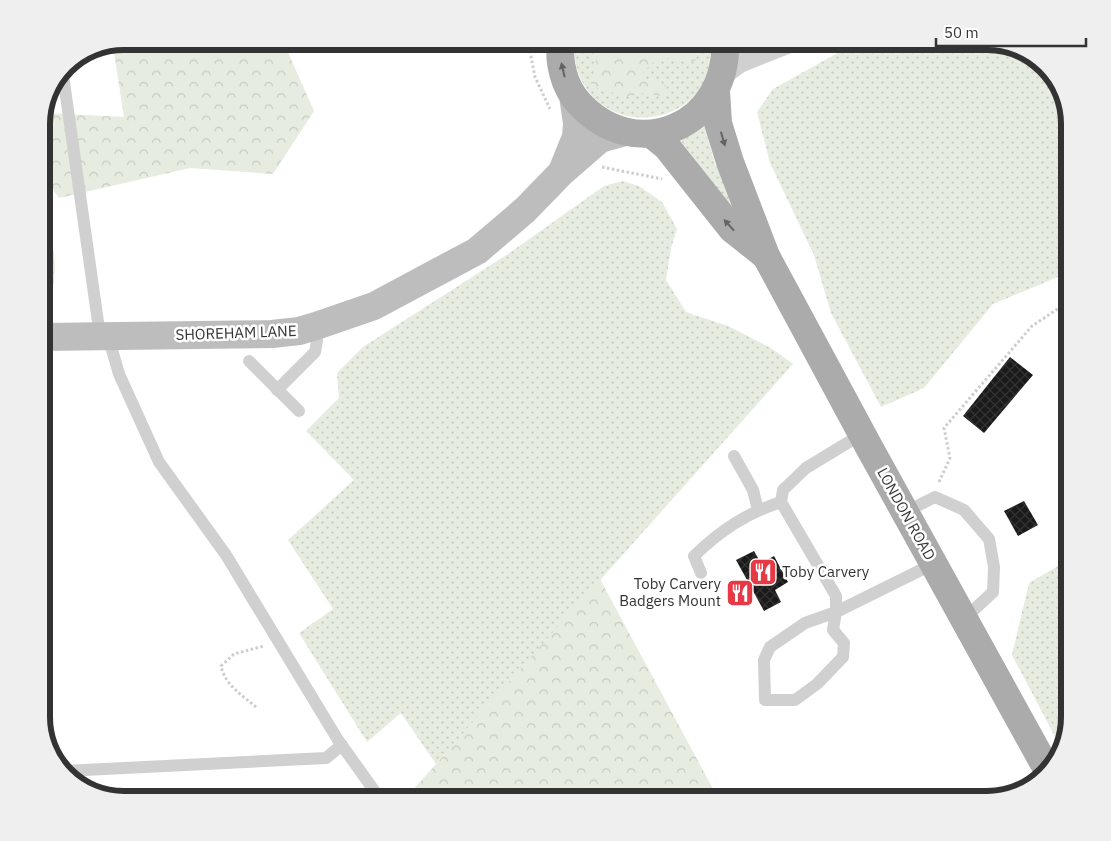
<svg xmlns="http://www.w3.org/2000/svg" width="1111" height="841" viewBox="0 0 1111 841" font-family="'IBM Plex Sans',sans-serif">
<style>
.grass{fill:url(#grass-dots)}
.forest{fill:url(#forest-crowns)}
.building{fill:url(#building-cross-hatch)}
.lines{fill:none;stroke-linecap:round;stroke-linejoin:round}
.path{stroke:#cdcdcd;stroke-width:3;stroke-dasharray:2.5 2.5;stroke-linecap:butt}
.lane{stroke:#d0d0d0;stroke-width:12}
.street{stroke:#d0d0d0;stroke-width:24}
.secondary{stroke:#bdbdbd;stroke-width:28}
.primary{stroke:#ababab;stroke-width:28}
.oneway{fill:#636363}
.labels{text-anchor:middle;stroke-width:5;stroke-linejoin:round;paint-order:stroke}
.street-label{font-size:15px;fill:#333;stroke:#fff}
.poi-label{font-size:15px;fill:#333;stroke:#fff;text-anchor:start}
.rim{fill:none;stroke:#333;stroke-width:6}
</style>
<defs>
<pattern id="grass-dots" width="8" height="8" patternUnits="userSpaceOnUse" patternTransform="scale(1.25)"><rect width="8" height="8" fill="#e6ecdf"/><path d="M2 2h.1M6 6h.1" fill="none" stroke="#c6cbc0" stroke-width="1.8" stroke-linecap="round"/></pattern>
<pattern id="forest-crowns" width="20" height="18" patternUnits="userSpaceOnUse" patternTransform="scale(1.25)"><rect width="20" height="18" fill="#e6ecdf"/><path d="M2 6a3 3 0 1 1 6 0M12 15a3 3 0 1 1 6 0" fill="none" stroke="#c6cbc0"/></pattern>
<pattern id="building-cross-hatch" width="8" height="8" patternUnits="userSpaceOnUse" patternTransform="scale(1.25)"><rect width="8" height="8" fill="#1a1a1a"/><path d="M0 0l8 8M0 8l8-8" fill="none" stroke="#333"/></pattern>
</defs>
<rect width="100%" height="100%" fill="#fff"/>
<g class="grass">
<path d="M575 41H711C710 51 711 62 709 72 706 82 698 93 690 100 641 141 568 106 575 41Z"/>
<path d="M859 41H987L1029 56 1046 69 1061 88 1070 124V272L993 304 924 388 881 407 831 313 814 255 770 163 757 112 773 89Z"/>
<path d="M704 125 715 164 744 219 741 220 680 140Z"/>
<path d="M623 181 639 186 662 202 677 229 671 248 666 280 686 312 728 326 771 348 793 364 436 764 401 713 367 742 299 633 333 609 288 540 354 480 306 431 339 398 337 373 363 347 508 254 604 186Z"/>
<path d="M41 227C62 248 54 281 50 308H41Z"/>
<path d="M1070 559V717L1060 746 1012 655 1029 583Z"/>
</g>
<g class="forest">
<path d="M124 41H283L314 111 273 174 190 168 59 198 41 174V118L44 113 124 117 113 46Z"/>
<path d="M604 41H700L701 42 695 61C665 59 660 51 640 77L667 86 663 96 643 93 627 97 591 86 596 58Z"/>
<path d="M600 579 719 800H404Z"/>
</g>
<g class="building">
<path d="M1010 357 1033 375 984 433 963 416Z"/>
<path d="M1024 501 1038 525 1018 536 1004 511Z"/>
<path d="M754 551 761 563 774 556 788 582 775 590 781 602 764 611 736 560Z"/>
</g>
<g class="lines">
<g class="path">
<path d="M528 41 535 77 550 109"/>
<path d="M602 167 662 179"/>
<path d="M939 482 950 458 944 428 1032 326 1059 308 1070 304"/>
<path d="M256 707C242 695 225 685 221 666L234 654 264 646"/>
</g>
<g class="lane">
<path d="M63 75 100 336"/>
<path d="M108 336 119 374 159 462 226 555 338 740 381 800"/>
<path d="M249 361 299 411"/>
<path d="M277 390 315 352 317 341 316 326"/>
<path d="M862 434 806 468 783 490 781 502 836 596V612L833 630 844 643 843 657 817 684 795 700H765L764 660 770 647 805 623 836 612 933 564"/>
<path d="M734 456 753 490 758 510"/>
<path d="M905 512 935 497 964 510 989 539 994 567 993 592 964 619"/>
<path d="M701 573 694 556C721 530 745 514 781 502"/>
<path d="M64 771 326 758 342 745"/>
</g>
<path class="street" d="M723 73 739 61 789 41"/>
<g class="secondary">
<path d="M563 169 576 137 577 123 573 96"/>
<path d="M41 337 272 334 299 331 316 326 374 306 477 251 525 210 561 173 600 139 625 132"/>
</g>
<g class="primary">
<path d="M561 41C558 62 564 86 578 102 635 166 729 127 725 41"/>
<path d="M716 91 718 123 730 162 766 256 869 447 1048 771"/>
<path d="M651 134 667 147 732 229 766 256"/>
</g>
</g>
<defs><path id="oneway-solid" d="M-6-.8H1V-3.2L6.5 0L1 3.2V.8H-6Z" transform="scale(1.25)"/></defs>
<g class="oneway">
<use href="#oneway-solid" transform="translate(563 70) rotate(-103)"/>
<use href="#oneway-solid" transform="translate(723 139) rotate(74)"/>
<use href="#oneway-solid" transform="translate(729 225) rotate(-132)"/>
</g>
<defs>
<g id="restaurant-square" transform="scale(1.4375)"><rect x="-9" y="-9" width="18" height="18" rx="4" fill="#e63946" stroke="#fff"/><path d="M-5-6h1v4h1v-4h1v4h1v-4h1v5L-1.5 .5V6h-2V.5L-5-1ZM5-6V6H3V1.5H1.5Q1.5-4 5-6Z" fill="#fff"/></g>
</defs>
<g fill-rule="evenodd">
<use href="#restaurant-square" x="763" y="572"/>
<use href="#restaurant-square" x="740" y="593"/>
</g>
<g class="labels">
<g class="street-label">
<text transform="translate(236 333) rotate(-2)" y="5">SHOREHAM LANE</text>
<text transform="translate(906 514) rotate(61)" y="5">LONDON ROAD</text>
</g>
<g class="poi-label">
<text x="782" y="577">Toby Carvery</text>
<text x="721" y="589" text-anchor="end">Toby Carvery<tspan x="721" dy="17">Badgers Mount</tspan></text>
</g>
</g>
<path d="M0 0H1111V841H0ZM124 50H987A74 74 0 0 1 1061 124V717A74 74 0 0 1 987 791H124A74 74 0 0 1 50 717V124A74 74 0 0 1 124 50Z" fill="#efefef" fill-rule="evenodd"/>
<path class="rim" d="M124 50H987A74 74 0 0 1 1061 124V717A74 74 0 0 1 987 791H124A74 74 0 0 1 50 717V124A74 74 0 0 1 124 50Z"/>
<path d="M936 38v8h150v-8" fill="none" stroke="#333333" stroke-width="2.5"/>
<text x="944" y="38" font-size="15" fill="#333333" stroke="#ffffff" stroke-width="4" paint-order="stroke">50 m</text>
</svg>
